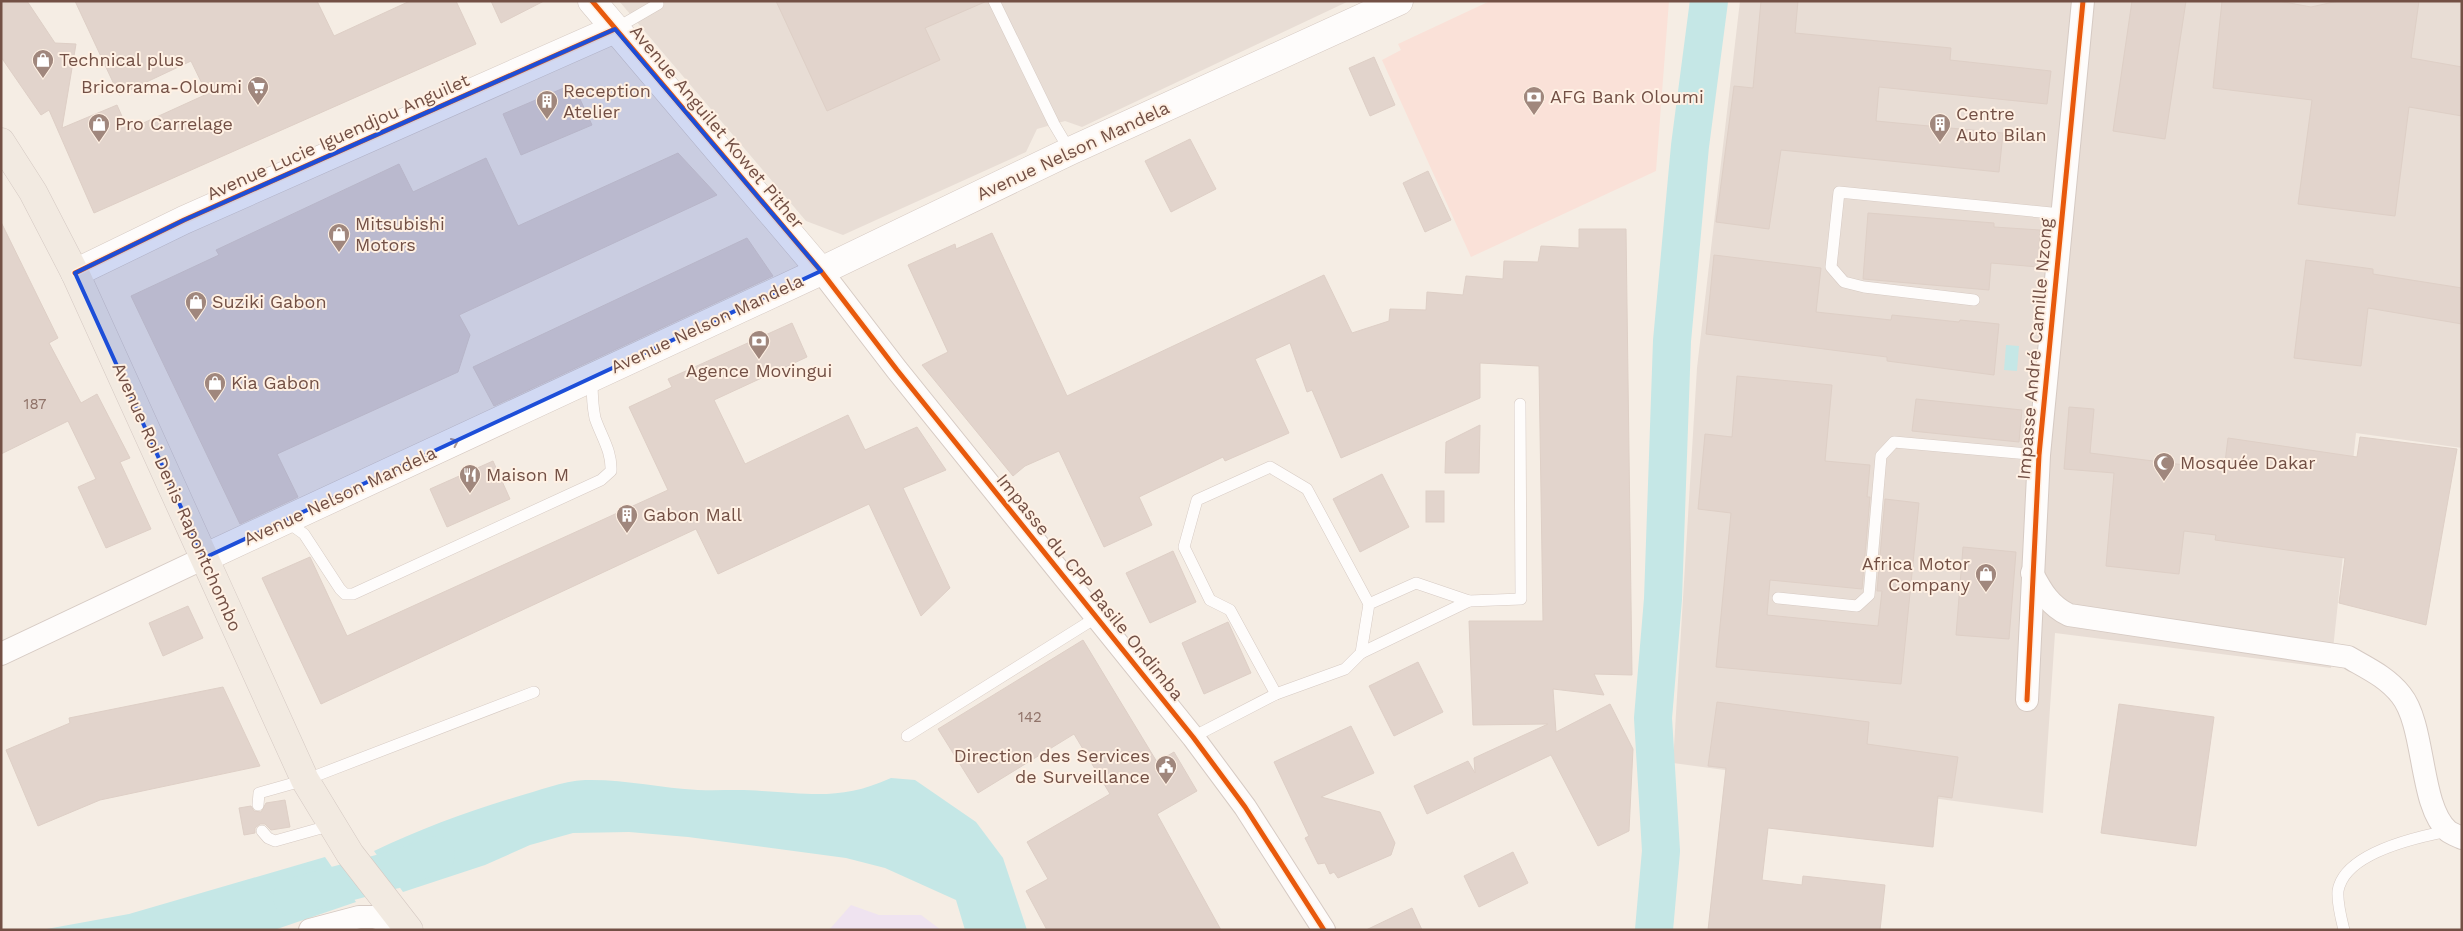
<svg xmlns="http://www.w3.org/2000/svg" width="2463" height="931" viewBox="0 0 2463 931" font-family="'Work Sans',sans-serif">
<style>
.commercial{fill:#fae1d8}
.industrial{fill:#e8ddd5}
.education{fill:#efe3f0}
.water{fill:#c5e7e6}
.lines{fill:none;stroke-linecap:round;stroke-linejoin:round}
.river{stroke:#c5e7e6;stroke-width:38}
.building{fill:#e2d4cc;stroke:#decfc6}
.service-casing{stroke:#d6cac3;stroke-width:12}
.minor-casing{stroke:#d6cac3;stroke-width:24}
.tertiary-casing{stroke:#d6cac3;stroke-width:29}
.secondary-casing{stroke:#d5c8c1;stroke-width:29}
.primary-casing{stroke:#d4c8c2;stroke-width:29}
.service{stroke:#fefcfb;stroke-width:11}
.minor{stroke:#fefcfb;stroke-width:22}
.tertiary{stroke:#fefcfb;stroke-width:28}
.secondary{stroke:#fefcfb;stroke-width:28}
.primary{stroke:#f2eae1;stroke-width:28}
.cycleway-casing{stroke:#fff1e4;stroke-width:8}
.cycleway{stroke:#e8590c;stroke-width:5}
.oneway{stroke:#ab958e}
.marked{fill:#1d4ed8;fill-opacity:0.2;stroke:#1d4ed8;stroke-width:4;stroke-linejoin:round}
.labels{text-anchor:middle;stroke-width:4;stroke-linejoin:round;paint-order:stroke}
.number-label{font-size:15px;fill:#907369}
.poi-label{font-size:18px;fill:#735045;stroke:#fff1e4;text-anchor:start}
.street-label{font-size:18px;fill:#735045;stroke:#fff1e4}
</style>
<rect width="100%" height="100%" fill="#f5ede4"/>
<path class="commercial" d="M1490 1H1669L1656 171 1471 257 1382 60 1401 50 1398 44Z"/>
<g class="industrial">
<path d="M619 1H1349L1082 127 1065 121 1037 129 1026 152 843 235 806 221Z"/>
<path d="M1740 1H2462V448L2356 433 2331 668 2055 633 2043 813 1673 763 1697 368Z"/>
</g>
<path class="education" d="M851 905 879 915H921L941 930H829Z"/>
<g class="water">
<path d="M2006 345 2019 346 2017 371 2004 370Z"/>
<path d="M891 778 915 780 976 822 1003 858 1027 930H965L956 900 885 868 846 858 688 837 629 832 573 833 530 845 485 865 403 892 374 851C420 829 467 812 516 797 538 791 562 781 585 780 624 779 660 788 698 790 719 791 741 789 762 791 813 794 843 800 891 778Z"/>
<path d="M325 857 356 902 274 930H41L129 914Z"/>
</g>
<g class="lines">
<g class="river">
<path d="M292 897 393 870 436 855"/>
<path d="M1654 930 1661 851 1653 718 1663 599 1672 341 1690 146 1709 1"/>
</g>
</g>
<g class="building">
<path d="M1 1H27L55 43 76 44 62 128 117 105 128 130 207 94 191 61 119 95 75 1H317L334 36 410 1H456L476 44 94 213 49 110 41 115 1 57Z"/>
<path d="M491 1H544L501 23Z"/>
<path d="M776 1H987L925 28 940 60 827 111Z"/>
<path d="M1761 1H1798L1795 33 1951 48 1950 60 2051 71 2047 104 1879 87 1876 121 2003 133 1999 172 1781 150 1769 229 1716 222 1734 86 1753 88Z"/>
<path d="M2132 1H2186L2165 139 2113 131Z"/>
<path d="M2222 1H2279L2311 7 2338 1H2419L2411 58 2462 67V116L2409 107 2395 216 2298 204 2312 100 2213 88Z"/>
<path d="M1374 57 1395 105 1370 116 1349 68Z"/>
<path d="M573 84 592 125 521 155 503 114Z"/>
<path d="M1190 139 1216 189 1171 212 1145 161Z"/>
<path d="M678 153 717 195 459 315 470 335 458 372 277 454 298 497 240 524 131 296 219 255 216 250 399 164 413 192 486 158 518 226Z"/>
<path d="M1428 171 1451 220 1425 232 1403 183Z"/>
<path d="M1868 213 1994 223V227L2040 230 2038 267 1991 263 1989 290 1863 279Z"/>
<path d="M1 222 58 338 49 343 81 403 97 394 130 458 120 462 151 529 106 548 78 487 96 479 68 421 1 454Z"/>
<path d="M1579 229H1626L1632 675 1594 674 1604 695 1553 689 1556 732 1610 704 1633 749 1629 831 1598 846 1551 755 1427 814 1414 786 1468 761 1475 773 1474 758 1548 724 1473 725 1469 621H1543L1539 366 1480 363V398L1341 458 1312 390 1307 392 1290 343 1255 359 1289 433 1225 461 1223 457 1139 497 1152 525 1104 547 1059 451 1025 466 1013 476 922 365 948 352 908 265 955 244 956 249 992 233 1067 396 1324 275 1352 333 1389 321 1390 309 1426 310 1427 292 1463 295 1466 276 1503 279 1504 261 1538 262 1541 246 1579 248Z"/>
<path d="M747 238 773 276 494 406 473 367Z"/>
<path d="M1714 255 1821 268 1816 312 1891 320 1892 315 1959 322 1960 320 1999 324 1994 375 1887 361V357L1706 334Z"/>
<path d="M2306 260 2373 269V274L2462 288V324L2368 308 2361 366 2294 358Z"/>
<path d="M792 323 807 357 714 400 745 464 848 415 865 450 917 427 946 470 903 488 950 588 921 616 869 504 718 574 696 529 321 704 262 578 310 557 347 636 668 490 629 407 672 387 668 379Z"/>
<path d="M1737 376 1832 385 1825 461 1870 465 1867 497H1870L1862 589 1770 580 1767 615 1878 626 1882 591H1877L1885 499 1919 503 1901 684 1716 667 1731 513 1698 509 1705 434 1732 437Z"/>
<path d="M1916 399 2022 410 2019 442 1912 431Z"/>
<path d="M2069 407 2094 409 2090 453 2224 470 2228 438 2357 457 2360 437 2457 449 2426 625 2339 603 2345 558 2215 540 2216 535 2184 531 2179 574 2106 566 2114 473 2064 469Z"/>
<path d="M1480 425 1479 473H1445L1446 442Z"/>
<path d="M493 461 510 499 447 527 430 489Z"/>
<path d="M1382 474 1409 527 1360 552 1333 499Z"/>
<rect x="1426" y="491" width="18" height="31"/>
<path d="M1963 547 2016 552 2009 639 1956 635Z"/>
<path d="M1173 551 1196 602 1150 623 1126 573Z"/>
<path d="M188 606 203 638 163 656 149 623Z"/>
<path d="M1228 622 1251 673 1204 694 1182 643Z"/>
<path d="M1083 640 1157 762 1174 752 1197 791 1157 814 1221 930H1047L1026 891 1048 879 1027 842 1110 794 1074 734 978 793 938 729Z"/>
<path d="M1418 662 1443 712 1394 736 1369 686Z"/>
<path d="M223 687 260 766 100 800 38 826 6 750 70 723 69 718Z"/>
<path d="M1717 702 1869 722 1867 744 1958 757 1952 798 1938 796 1933 847 1768 828 1762 880 1802 885 1803 876 1885 885 1880 930H1708L1726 768 1708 766Z"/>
<path d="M2119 704 2214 717 2196 846 2101 833Z"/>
<path d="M1351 726 1374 773 1321 797 1380 812 1395 843 1391 855 1338 878 1334 872 1330 874 1325 863 1318 864 1305 838 1309 836 1274 762Z"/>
<path d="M285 800 290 827 271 830 265 824H260L255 828V833L244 835 239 808 251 806 254 811 261 812 266 803Z"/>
<path d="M1513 852 1528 883 1479 907 1464 876Z"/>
<path d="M1412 908 1422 930H1366Z"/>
</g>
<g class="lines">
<g class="service-casing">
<g id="service">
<path d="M994 1 1054 124 1070 151"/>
<path d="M615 29 658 4"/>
<path d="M1974 300 1864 287 1844 282 1831 267 1839 192 2061 214"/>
<path d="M286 521 304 534 340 589 345 594H353L601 480 611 471C612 451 601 436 595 418 592 404 592 392 592 378"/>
<path d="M1778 598 1857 606 1869 595 1881 456 1894 442 2039 455"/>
<path d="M1361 653 1469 601"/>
<path d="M1276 694 1230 610 1210 600 1184 547 1197 500 1270 467 1307 489 1369 604"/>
<path d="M907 736 1097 617"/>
<path d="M1193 737 1276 694 1345 669 1361 653 1369 604 1416 583 1469 601 1521 599 1520 404"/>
<path d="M258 805 259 793 305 780 534 692"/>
<path d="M262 831 268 838 275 841 332 825"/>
<path d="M2344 930C2341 918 2337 903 2338 891 2344 853 2417 837 2448 831"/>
</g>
</g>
<g class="minor-casing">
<g id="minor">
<path d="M821 271 897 370 1193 737 1245 807 1324 930"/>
<path d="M2032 573C2042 592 2050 606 2069 615L2348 657C2367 668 2387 677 2401 695 2426 726 2419 806 2448 831 2452 834 2458 836 2462 838"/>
<path d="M1 654 204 558"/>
<path d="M2027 700 2039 455 2083 1"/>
<path d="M310 930 359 917H374L406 927"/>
</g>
</g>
<g class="tertiary-casing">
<g id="tertiary">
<path d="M592 1 821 271"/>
<path d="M75 273 184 220 615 29"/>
</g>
</g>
<g class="secondary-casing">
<path id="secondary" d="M204 558 821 271 1070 151 1399 1"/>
</g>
<g class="primary-casing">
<path id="primary" d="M1 142 33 192 75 273 305 780 350 854 409 930"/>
</g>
<use href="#service" class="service"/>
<use href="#minor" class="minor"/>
<use href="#tertiary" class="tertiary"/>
<use href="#secondary" class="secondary"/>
<use href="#primary" class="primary"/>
<g class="cycleway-casing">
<g id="cycleway">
<path d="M592 1 821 271 897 370 1193 737 1245 807 1324 930"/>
<path d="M75 273 184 220 615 29"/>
<path d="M2027 700 2039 455 2083 1"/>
</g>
</g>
<use href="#cycleway" class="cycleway"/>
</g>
<defs><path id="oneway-chevron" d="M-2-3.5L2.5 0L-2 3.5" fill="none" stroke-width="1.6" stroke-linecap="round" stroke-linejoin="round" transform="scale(1.25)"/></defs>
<use class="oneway" href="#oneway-chevron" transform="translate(455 442) rotate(-25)"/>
<path class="marked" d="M615 29 821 271 204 558 75 273 184 220Z"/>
<defs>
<g id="shop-pin" transform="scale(1.125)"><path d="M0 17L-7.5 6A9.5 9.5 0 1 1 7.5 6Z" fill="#a0877d" stroke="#fff1e4"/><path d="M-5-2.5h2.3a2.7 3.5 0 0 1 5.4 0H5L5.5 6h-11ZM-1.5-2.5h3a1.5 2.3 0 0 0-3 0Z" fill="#fff"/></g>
<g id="supermarket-pin" transform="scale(1.125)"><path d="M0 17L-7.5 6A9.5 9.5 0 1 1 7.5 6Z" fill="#a0877d" stroke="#fff1e4"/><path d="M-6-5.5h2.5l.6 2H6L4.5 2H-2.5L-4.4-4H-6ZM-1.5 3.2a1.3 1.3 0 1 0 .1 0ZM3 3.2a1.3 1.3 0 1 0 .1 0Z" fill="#fff"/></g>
<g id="bank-pin" transform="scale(1.125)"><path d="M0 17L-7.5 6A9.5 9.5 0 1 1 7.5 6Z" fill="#a0877d" stroke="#fff1e4"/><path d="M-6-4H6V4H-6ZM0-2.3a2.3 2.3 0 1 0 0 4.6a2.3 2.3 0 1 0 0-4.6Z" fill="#fff"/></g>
<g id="building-pin" transform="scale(1.125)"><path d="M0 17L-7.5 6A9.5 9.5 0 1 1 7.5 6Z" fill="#a0877d" stroke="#fff1e4"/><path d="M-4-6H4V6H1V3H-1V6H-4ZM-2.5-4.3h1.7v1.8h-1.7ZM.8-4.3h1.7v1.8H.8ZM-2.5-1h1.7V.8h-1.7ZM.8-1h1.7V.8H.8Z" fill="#fff"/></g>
<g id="mosque-pin" transform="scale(1.125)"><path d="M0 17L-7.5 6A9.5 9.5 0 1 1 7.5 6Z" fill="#a0877d" stroke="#fff1e4"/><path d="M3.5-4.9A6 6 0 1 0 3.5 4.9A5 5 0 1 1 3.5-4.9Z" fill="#fff"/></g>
<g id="restaurant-pin" transform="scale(1.125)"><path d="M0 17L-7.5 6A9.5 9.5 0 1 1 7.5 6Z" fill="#a0877d" stroke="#fff1e4"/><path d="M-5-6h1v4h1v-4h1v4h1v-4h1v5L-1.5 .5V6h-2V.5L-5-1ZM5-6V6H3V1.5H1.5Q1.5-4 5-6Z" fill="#fff"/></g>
<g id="civic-pin" transform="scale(1.125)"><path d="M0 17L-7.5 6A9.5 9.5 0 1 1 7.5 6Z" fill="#a0877d" stroke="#fff1e4"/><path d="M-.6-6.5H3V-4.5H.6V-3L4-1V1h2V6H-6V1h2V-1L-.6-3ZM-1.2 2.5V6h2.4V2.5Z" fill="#fff"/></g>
</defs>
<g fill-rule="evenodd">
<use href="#shop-pin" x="43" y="60"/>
<use href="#supermarket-pin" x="258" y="87"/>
<use href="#bank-pin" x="1534" y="97"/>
<use href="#building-pin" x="547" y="101"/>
<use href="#shop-pin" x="99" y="124"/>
<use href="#building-pin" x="1940" y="124"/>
<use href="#shop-pin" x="339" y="234"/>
<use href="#shop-pin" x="196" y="302"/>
<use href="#bank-pin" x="759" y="341"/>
<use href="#shop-pin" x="215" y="383"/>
<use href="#mosque-pin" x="2164" y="463"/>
<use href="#restaurant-pin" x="470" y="475"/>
<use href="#building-pin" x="627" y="515"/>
<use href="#shop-pin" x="1986" y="574"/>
<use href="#civic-pin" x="1166" y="766"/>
</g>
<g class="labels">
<g class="number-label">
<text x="35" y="409">187</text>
<text x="1030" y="722">142</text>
</g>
<g class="poi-label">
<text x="59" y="66">Technical plus</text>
<text x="242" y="93" text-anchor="end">Bricorama-Oloumi</text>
<text x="563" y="97">Reception<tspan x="563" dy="21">Atelier</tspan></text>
<text x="1550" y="103">AFG Bank Oloumi</text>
<text x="1956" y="120">Centre<tspan x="1956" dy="21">Auto Bilan</tspan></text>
<text x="115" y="130">Pro Carrelage</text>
<text x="355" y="230">Mitsubishi<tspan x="355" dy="21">Motors</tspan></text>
<text x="212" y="308">Suziki Gabon</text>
<text x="759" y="377" text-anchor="middle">Agence Movingui</text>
<text x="231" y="389">Kia Gabon</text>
<text x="2180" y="469">Mosquée Dakar</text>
<text x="486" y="481">Maison M</text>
<text x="643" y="521">Gabon Mall</text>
<text x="1970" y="570" text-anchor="end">Africa Motor<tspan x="1970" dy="21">Company</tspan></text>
<text x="1150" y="762" text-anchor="end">Direction des Services<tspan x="1150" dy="21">de Surveillance</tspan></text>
</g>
<g class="street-label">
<text transform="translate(717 127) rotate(50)" y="6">Avenue Anguilet Kowet Pither</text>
<text transform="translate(338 137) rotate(-24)" y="6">Avenue Lucie Iguendjou Anguilet</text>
<text transform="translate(1073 151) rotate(-25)" y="6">Avenue Nelson Mandela</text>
<text transform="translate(707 324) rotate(-25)" y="6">Avenue Nelson Mandela</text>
<text transform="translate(2035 349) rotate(-85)" y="6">Impasse André Camille Nzong</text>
<text transform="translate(340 496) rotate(-25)" y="6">Avenue Nelson Mandela</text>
<text transform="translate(177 497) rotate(66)" y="6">Avenue Roi Denis Rapontchombo</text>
<text transform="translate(1090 587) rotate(51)" y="6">Impasse du CPP Basile Ondimba</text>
</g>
</g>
<rect width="2463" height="931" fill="none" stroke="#735045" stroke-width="5"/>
</svg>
